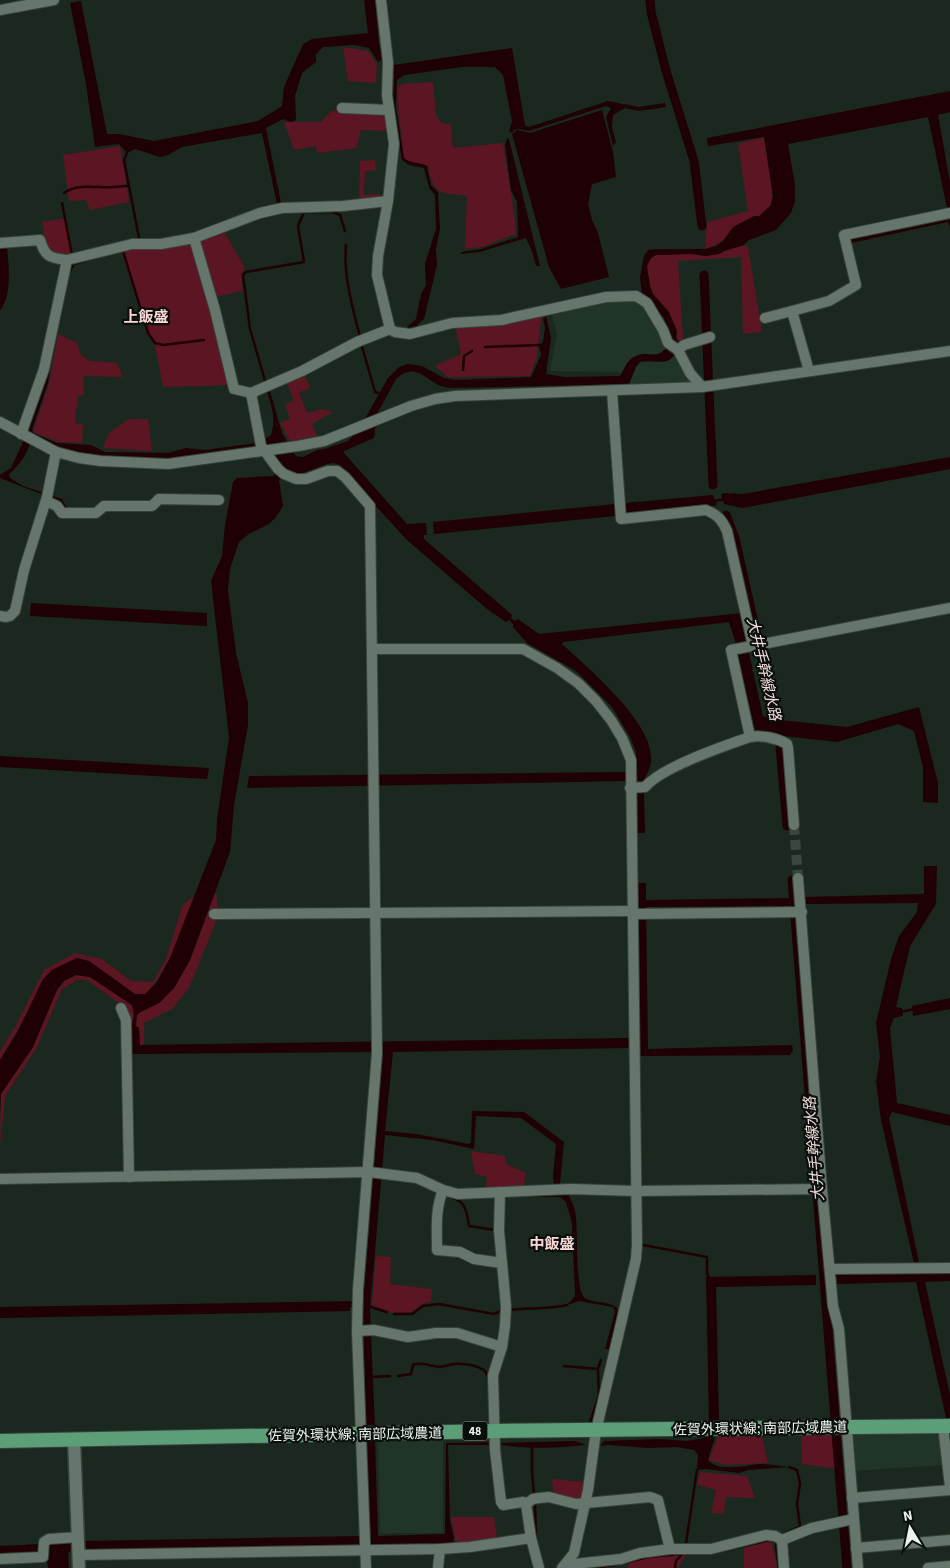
<svg xmlns="http://www.w3.org/2000/svg" width="950" height="1568" viewBox="0 0 950 1568" font-family="'Source Sans 3','Noto Sans JP',sans-serif">
<style>
.built{fill:#213428}
.green{fill:#5c1522}
.water{fill:#1f0004}
.lines{fill:none;stroke-linecap:round;stroke-linejoin:round}
.stream{stroke:#1f0004;stroke-width:2.5}
.canal{stroke:#1f0004;stroke-width:9}
.minor-tunnel{stroke:#3a463e;stroke-width:10;stroke-dasharray:10 5;stroke-linecap:butt}
.minor-casing{stroke:#37423b;stroke-width:12}
.tertiary-casing{stroke:#37423b;stroke-width:15}
.primary-casing{stroke:#37423b;stroke-width:16}
.minor{stroke:#67766c;stroke-width:10}
.tertiary{stroke:#67766c;stroke-width:12}
.primary{stroke:#5c9e77;stroke-width:14}
.labels{text-anchor:middle;stroke-width:4.5;stroke-linejoin:round;paint-order:stroke}
.shield{fill:#090f0b;stroke:#a6aea8;stroke-width:1}
.shield-label{font-size:12px;font-weight:bold;fill:#eaf2ec}
.street-label{font-size:14px;fill:#eaf2ec;stroke:#090f0b}
.neighbourhood-label{font-size:15px;font-weight:bold;fill:#fbd7d8;stroke:#090f0b}
.water-label{font-size:15px;font-style:italic;fill:#f3dbdc;stroke:#090f0b}
</style>
<rect width="100%" height="100%" fill="#1b281f"/>
<g class="built">
<path d="M634 297 655 320 666 344 697 385 635 387 619 372 550 371 557 334 551 311Z"/>
<path d="M858 1433H938L943 1465 853 1471 851 1439Z"/>
<path d="M443 1440V1533H380L378 1442Z"/>
</g>
<g class="green">
<path d="M343 47 368 51 377 64 376 83 348 81Z"/>
<path d="M433 82 436 116 442 123 451 125 453 148 503 143C507 174 514 203 516 234L482 247 465 249 467 196C439 192 434 196 428 166 420 162 411 164 404 158L398 107V87L403 84Z"/>
<path d="M331 111 386 112 389 131 361 130 356 148 317 153 316 146 294 150 284 122H321Z"/>
<path d="M764 137C766 150 776 197 770 206 764 216 748 223 738 229 727 237 719 245 705 249L707 222 748 211 738 144Z"/>
<path d="M120 146 129 202 90 210 86 200 69 201 63 155Z"/>
<path d="M375 160 376 170 365 171 364 195 379 194 381 198 359 200 360 161Z"/>
<path d="M66 218 73 256 67 257 47 250 42 222Z"/>
<path d="M223 230 245 268 241 274 243 291 215 297 200 241Z"/>
<path d="M192 243 228 385 163 387 155 345 148 334 122 253 137 247Z"/>
<path d="M744 245 748 247 762 332 743 334 741 257 678 261 683 339 679 342 669 312 653 294 650 286 647 265 651 258 656 255 691 254 706 256 719 254 724 251Z"/>
<path d="M542 313 537 356 530 376 448 377 435 366 461 354 455 325Z"/>
<path d="M58 334 77 343 81 355 90 361 117 363 123 377 84 376V395L78 396 75 423 83 425 82 443 58 442 33 432 49 384Z"/>
<path d="M304 373 310 388 299 393 307 413 321 409 333 412 312 424 317 436 290 441 280 423 290 419 285 404 294 401 286 381Z"/>
<path d="M129 419H148L152 451 103 448 109 433Z"/>
<path d="M215 893 217 896V919L189 988 172 1009 144 1023V1043L140 1045 139 1028 135 1026 137 1015 140 1012 159 1003 174 988 190 960Z"/>
<path d="M195 895C181 930 171 967 145 995L135 994 89 961 77 958 52 970 0 1060V1051L15 1027 44 970 75 953 102 959 131 981 153 982 166 959 182 906Z"/>
<path d="M76 975 90 977 132 1005C134 1013 135 1022 131 1029L127 1009 87 980H77L62 989 36 1049 5 1096 0 1146 1 1094 33 1047 57 990 64 981Z"/>
<path d="M471 1151 505 1156 506 1164 526 1173 524 1186 486 1189 487 1177 475 1174Z"/>
<path d="M376 1256 391 1257 390 1284 432 1289 431 1301 422 1304 412 1312 393 1313 372 1305Z"/>
<path d="M761 1433 768 1463 726 1465 709 1460 719 1434Z"/>
<path d="M801 1434H833L837 1469 802 1464Z"/>
<path d="M700 1472 747 1476 755 1498 726 1497 724 1514 711 1513 716 1490 697 1485Z"/>
<path d="M552 1479 585 1482 581 1501 554 1495Z"/>
<path d="M451 1517H494L497 1539 456 1544Z"/>
<path d="M767 1542 772 1543 777 1568H744V1548Z"/>
<path d="M677 1552 686 1554 678 1568H628L629 1561Z"/>
</g>
<g class="water">
<path d="M364 0H375L379 44 383 59 378 62 369 48 354 45 323 47 316 54V62L302 73 295 96 296 120 291 122 283 119 266 128 281 203 277 204 262 133 182 147 168 155 160 157 135 149 127 153 119 144 95 147 86 84 70 3 81 1 107 134H119L154 141 258 121 282 106 284 87 303 44 312 39 368 33Z"/>
<path d="M512 48 525 125 529 127 608 101 639 107 665 103 666 107 639 111 625 108 613 115 612 128 616 142 613 146 606 117 611 108 606 106 529 131 519 129 514 130 512 133 509 132 512 121 503 75 495 67H462L404 75 397 80 396 107 404 158C411 164 420 162 427 166L431 185 438 192 440 229 436 248 437 265 424 319 418 324V329L408 330 407 327 416 319 421 294 426 285 425 264 436 229 435 195 429 188 424 168 409 165 402 160 393 107 394 65Z"/>
<path d="M950 91V112L938 115 950 182V207L947 208 928 117 788 144 795 185V201L791 213 776 230 749 240 744 245 724 251 719 254 706 256 691 254 656 255 651 258 647 266 650 286 653 294 669 312 677 331 676 339 679 342C672 370 662 359 640 362L636 367 629 384 449 388 438 385 421 374 413 371 404 373 396 379 377 414 374 438 344 451V453L407 524 426 523 427 535H424V539L512 615 511 618 515 621 518 619 539 634 742 613 748 642 736 644 729 622 563 642 562 644C588 668 651 721 651 757 652 766 647 774 643 782L635 781 636 751 630 737 612 707 576 671 527 643 513 627V624L509 620 506 622 487 609 407 540 362 491 342 466 334 463 327 464 300 474 286 469 279 480 283 506 276 517 269 524 249 534 239 542 230 569 228 590 236 653 248 703V725L234 805 230 852 190 960 174 988 159 1003 141 1012 137 1015 136 1026 139 1028 140 1045 629 1038V1048L393 1052 385 1131 416 1134 469 1144 471 1142 472 1111 524 1112 564 1142 560 1184 554 1185 553 1177 556 1144 521 1118 476 1116 474 1149 432 1140 385 1135 370 1309 375 1428 366 1429 363 1304 373 1179C376 1176 376 1171 374 1167L383 1052 381 1048 373 1052 132 1054 131 1029 134 1015 132 1005 90 977 76 975 64 981 57 990 33 1047 1 1094 0 1114V1060L18 1031 43 979 52 970 77 958 89 961 135 994H145L157 982 170 958 216 840 217 820 229 737 211 581 222 556 225 525 233 482 237 478 273 476 283 466V464L272 454 263 440 271 435C276 420 272 406 267 392L270 391 282 433 296 456 303 457 317 450 325 449 348 441 352 437 355 424 366 417 388 378 399 367 408 364 422 366 444 378 456 380 531 377 541 355 539 345 543 342 545 327 543 319 546 316 551 338 546 374 565 377 620 376C623 371 626 363 631 359 648 346 658 366 671 340L664 318 642 294 640 277 644 256 648 250 656 249H705L716 246 723 241 733 227 754 216H759L770 206 773 197 764 137 708 146 707 138Z"/>
<path d="M602 110 613 152 616 177 592 184 588 204 592 220 598 233 609 277 561 289 549 267 512 134 517 130 530 133Z"/>
<path d="M507 138 509 139 540 266H536L532 251 526 238 480 252 461 254V252L481 249 518 237 517 202 511 190 505 145Z"/>
<path d="M950 217V227L948 222 851 243 850 239Z"/>
<path d="M0 247 7 248C9 265 12 297 0 310Z"/>
<path d="M52 350 48 383 32 430 33 433 57 443 91 445 105 452 168 453 186 448 205 450 256 443 253 449 175 460 106 458 76 454 32 437C30 450 19 466 9 474L10 478 23 486 62 499 67 508 66 511 61 502 54 499 0 478V475L11 468 27 433 45 378Z"/>
<path d="M950 457V469L742 508 724 504 721 494 725 493 743 494Z"/>
<path d="M713 495 717 505 713 506 626 515 625 503Z"/>
<path d="M615 504V516L434 534 433 522Z"/>
<path d="M31 603 207 613V626L30 616Z"/>
<path d="M749 653 763 716 771 719 775 735 755 730 737 655Z"/>
<path d="M919 707 938 783V803L923 802V767L914 731 898 724 837 742 783 736 780 720 847 727Z"/>
<path d="M0 756 209 768 207 779 0 767Z"/>
<path d="M626 772 625 781 247 788 249 776Z"/>
<path d="M644 791 645 833H635V792Z"/>
<path d="M924 866H937L936 904 910 946 896 1007 902 1008 903 1016 894 1018 890 1028 897 1103 950 1115V1126L892 1112 889 1118 921 1272H950V1281L925 1282 950 1395V1418H946L916 1282 837 1284 836 1274 916 1272 881 1120 876 1081 880 1057 876 1023 891 959 899 936 917 912 918 903 806 904 805 897 924 894Z"/>
<path d="M636 883H646V900L789 898V906L646 907 648 1049 792 1045 793 1050 790 1055 639 1056 637 920 639 910 637 908Z"/>
<path d="M950 998V1009L913 1016 912 1006Z"/>
<path d="M568 1193C570 1199 574 1205 575 1211 579 1226 574 1290 585 1298 594 1304 608 1300 617 1308L618 1314 609 1349H605L615 1312 613 1307 579 1301 567 1305 575 1296 572 1223 566 1202 560 1197H508L505 1200V1228L504 1231 502 1199 507 1195Z"/>
<path d="M816 1275V1285L716 1287 719 1422H709L706 1277Z"/>
<path d="M355 1301 354 1307 350 1308V1311L0 1318V1307Z"/>
<path d="M706 1436 715 1437 708 1460C719 1473 746 1465 761 1464 770 1464 780 1466 789 1467L748 1470 739 1473 706 1469 697 1470 698 1455 694 1450 676 1447 648 1448 609 1445 600 1446 604 1441 659 1439 687 1441 704 1438Z"/>
<path d="M366 1441H375L378 1536 445 1534 446 1443 491 1442V1445H448L450 1521 454 1537 453 1543 422 1546 370 1545 367 1534 370 1531Z"/>
<path d="M575 1441 586 1445C558 1448 529 1449 501 1445L502 1443Z"/>
<path d="M360 1536 361 1545 84 1551V1541Z"/>
<path d="M72 1542 73 1549 68 1553 69 1568H48L46 1552 48 1543Z"/>
<path d="M41 1544 39 1553 0 1554V1546Z"/>
</g>
<g class="lines">
<g class="stream">
<path d="M127 153 124 160 139 238"/>
<path d="M64 193C76 185 87 187 100 187 109 188 119 186 128 186"/>
<path d="M62 203 72 255"/>
<path d="M304 212H333L340 215 345 231"/>
<path d="M346 245C343 275 353 309 360 337"/>
<path d="M123 251 148 333 155 343 163 345 204 340"/>
<path d="M70 271 74 264 90 259"/>
<path d="M361 343 375 392 378 393"/>
<path d="M485 347 539 345"/>
<path d="M463 370 464 356 472 351"/>
<path d="M266 384 250 329 243 275 246 272 304 262 298 226 304 212"/>
<path d="M714 501 725 499"/>
<path d="M900 1012 914 1009"/>
<path d="M453 1198C466 1202 467 1213 469 1226L495 1230"/>
<path d="M643 1245 707 1257V1274L710 1279"/>
<path d="M367 1306 387 1312"/>
<path d="M510 1310C529 1308 549 1309 567 1305"/>
<path d="M394 1314H412L423 1306 439 1304 494 1314 501 1311"/>
<path d="M564 1366 598 1369"/>
<path d="M398 1376 411 1374 413 1365C423 1361 431 1367 441 1367 445 1366 449 1365 453 1364 464 1363 484 1365 488 1376"/>
<path d="M372 1377 390 1376"/>
<path d="M590 1422 599 1396 598 1369 601 1360"/>
<path d="M532 1445V1472L534 1494"/>
<path d="M535 1502 536 1539"/>
<path d="M784 1534 800 1526 797 1504 800 1483 797 1470 789 1467"/>
<path d="M775 1541H777L776 1547 779 1568"/>
<path d="M686 1543 697 1470"/>
<path d="M717 1552 770 1540"/>
<path d="M623 1563 649 1557 679 1554"/>
<path d="M592 1568 615 1565"/>
<path d="M675 1568 676 1561 683 1553"/>
</g>
<g class="canal">
<path d="M650 0 651 12 666 71 694 161 702 226"/>
<path d="M704 275 713 485"/>
<path d="M726 515 735 538 779 735 787 826"/>
<path d="M792 880 835 1418"/>
<path d="M836 1433 847 1568"/>
</g>
<path class="minor-tunnel" d="M794 825 798 878"/>
<g class="minor-casing">
<g id="minor">
<path d="M381 0 388 62 387 95 394 144 388 201 378 256 377 275 390 329"/>
<path d="M0 10 54 0"/>
<path d="M342 108 389 110"/>
<path d="M194 238 215 310 234 389 251 393 302 371 357 342 390 329 395 332 410 334 452 323 501 320 606 297 636 296 647 303 663 330 668 343 678 350 690 373 702 387"/>
<path d="M0 243 40 240C45 257 50 258 67 260"/>
<path d="M765 318 792 311"/>
<path d="M678 350 684 345 710 337"/>
<path d="M809 371 792 311 829 301 856 285 844 235 950 213"/>
<path d="M612 391 621 519 706 510C718 515 722 520 727 531L753 646"/>
<path d="M251 393 261 446 278 469 284 474 296 479H306L328 471H337L345 477 370 506 377 1053 358 1289 357 1331 366 1568"/>
<path d="M0 422 56 452 79 458 101 461 168 464 298 446 324 441 411 406 435 399 455 396 702 387 950 351"/>
<path d="M21 434 44 369 67 260 132 244H161L194 238 260 213 282 208 343 206 388 201"/>
<path d="M46 501 57 506 62 513H96L104 506H152L159 499 219 500"/>
<path d="M0 616 6 617 10 616 15 611 24 570 47 497 56 452"/>
<path d="M372 649H523L557 668 578 683 596 701 611 720 622 738 631 760 637 1245 636 1259 596 1431 588 1490 574 1553 562 1568"/>
<path d="M750 737 731 650 950 608"/>
<path d="M630 788 645 787C662 767 724 746 750 737 762 735 777 738 787 744L788 748 794 825"/>
<path d="M798 878 822 1189 833 1306 839 1329 858 1568"/>
<path d="M214 914 632 911"/>
<path d="M632 914 802 912"/>
<path d="M121 1008 126 1020 129 1177"/>
<path d="M0 1179 369 1172 417 1178 443 1190 458 1194 571 1189 635 1191 822 1189"/>
<path d="M443 1190C435 1210 437 1228 437 1250L460 1252 474 1259 502 1263"/>
<path d="M500 1192 499 1231 506 1306 505 1326 502 1347 493 1375 495 1450 501 1502 503 1505 523 1502 526 1504 531 1538 539 1568"/>
<path d="M830 1269 950 1268"/>
<path d="M357 1331 374 1330 408 1337 436 1333H457L502 1347"/>
<path d="M943 1426 950 1487"/>
<path d="M852 1498 950 1490"/>
<path d="M526 1504 533 1499 539 1498 549 1497 576 1504 650 1497 658 1500 670 1549"/>
<path d="M782 1540 784 1568"/>
<path d="M856 1548 950 1540"/>
<path d="M79 1555 440 1549 470 1547 531 1538"/>
<path d="M0 1559 43 1557 44 1542 49 1539 78 1537"/>
<path d="M565 1565 621 1559 640 1553 670 1549H711L766 1535 775 1536 782 1540 812 1528 854 1519"/>
<path d="M438 1568 440 1549"/>
<path d="M928 1568 950 1566"/>
</g>
</g>
<g class="tertiary-casing">
<path id="tertiary" d="M74 1439 79 1568"/>
</g>
<g class="primary-casing">
<path id="primary" d="M0 1441 496 1431 950 1426"/>
</g>
<use href="#minor" class="minor"/>
<use href="#tertiary" class="tertiary"/>
<use href="#primary" class="primary"/>
</g>
<g class="labels">
<rect class="shield" x="462.5" y="1421.5" width="25" height="19" rx="4"/>
<g class="shield-label">
<text x="475" y="1435">48</text>
</g>
<g class="street-label">
<text transform="translate(760 1428) rotate(-1)" y="5">佐賀外環状線; 南部広域農道</text>
<text transform="translate(355 1434) rotate(-1)" y="5">佐賀外環状線; 南部広域農道</text>
</g>
<g class="neighbourhood-label">
<text x="146" y="322">上飯盛</text>
<text x="552" y="1249">中飯盛</text>
</g>
<g class="water-label">
<text transform="translate(764 669) rotate(77)" y="5">大井手幹線水路</text>
<text transform="translate(814 1149) rotate(-95)" y="5">大井手幹線水路</text>
</g>
</g>
<g transform="translate(910 1528) rotate(350)" stroke="#090f0b" stroke-width="4" paint-order="stroke">
<path d="M0-4L9 19L0 12L-9 19Z" fill="#eaf2ec"/>
<text y="-8" font-size="14" font-weight="bold" text-anchor="middle" fill="#eaf2ec">N</text>
</g>
</svg>
